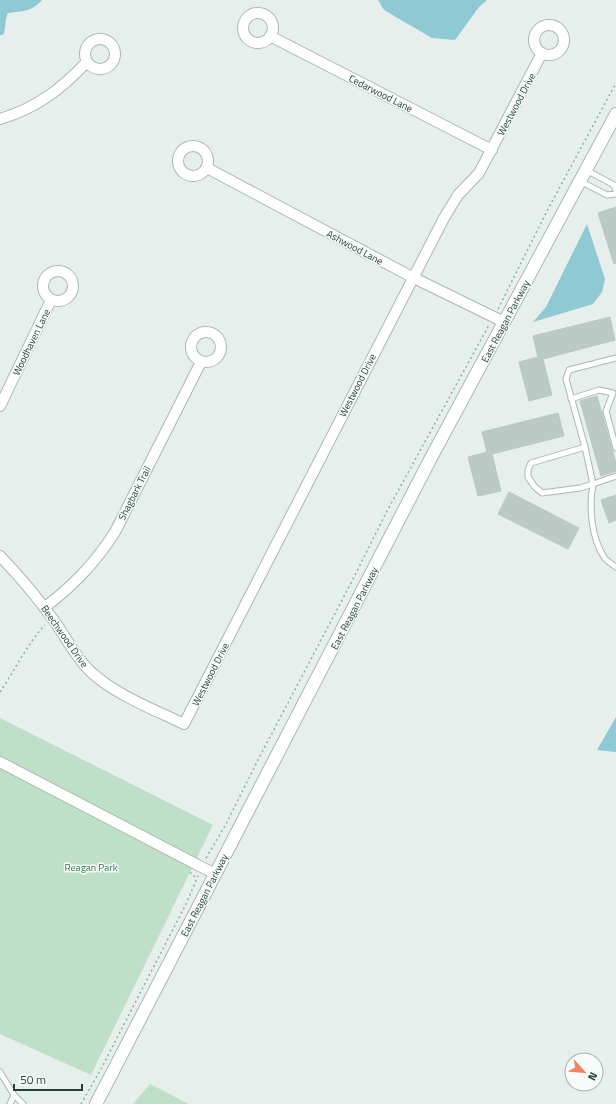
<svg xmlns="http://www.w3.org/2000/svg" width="616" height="1104" viewBox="0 0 616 1104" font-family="'Titillium Web',sans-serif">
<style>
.green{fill:#bfe0c8}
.water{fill:#8ec9d4}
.building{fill:#bbcac4;stroke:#b8c9c2}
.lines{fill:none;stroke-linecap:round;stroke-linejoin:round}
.service-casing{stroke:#a8b8b2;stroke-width:7}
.minor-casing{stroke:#a8b8b2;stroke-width:12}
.tertiary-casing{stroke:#a8b8b2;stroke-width:14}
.path{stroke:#86b3a5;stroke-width:1.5;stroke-dasharray:2 3;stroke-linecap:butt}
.service{stroke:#fff;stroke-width:5}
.minor{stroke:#fff;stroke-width:10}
.tertiary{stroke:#fff;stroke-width:12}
.labels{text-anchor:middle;stroke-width:3;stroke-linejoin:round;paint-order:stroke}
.street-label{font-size:10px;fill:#24423a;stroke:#f7fbf9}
.park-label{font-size:10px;fill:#2d7a4b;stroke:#f7fbf9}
</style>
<rect width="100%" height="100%" fill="#e6efeb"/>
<g class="green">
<path d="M0 718 213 825 91 1075 0 1034Z"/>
<path d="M150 1084 189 1104H133Z"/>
</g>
<g class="water">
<path d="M0 0H42C31 12 23 11 8 13 4 20 7 27 3 35H0Z"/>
<path d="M378 0H487L479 7 455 40 432 38 384 10Z"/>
<path d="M587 224 605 279 602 292 593 304 533 322 546 307Z"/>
<path d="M616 717V752L597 750Z"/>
</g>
<g class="building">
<path d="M616 207V263L614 264 598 213Z"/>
<path d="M610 317 615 340 543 359 552 395 529 401 519 362 538 357 533 336Z"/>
<path d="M597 396 616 463V471L601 476 580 401Z"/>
<path d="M558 413 564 436 492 454 501 491 478 496 468 457 487 452 482 432Z"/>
<path d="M509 492 579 528 568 549 498 514Z"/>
<path d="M616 495V520L609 523 601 500Z"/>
</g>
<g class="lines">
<g class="service-casing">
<g id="service">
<path d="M586 170 614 185 616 190"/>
<path d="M580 181 607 195 616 194"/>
<path d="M571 399 599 390 613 393 606 411 616 448"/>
<path d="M585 447 593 484 580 488 542 493 534 486 528 477V470L531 463 585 447 566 379 569 370 616 358"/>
<path d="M616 476 593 484C589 507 591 537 604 557 606 561 612 564 616 567"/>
<path d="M0 1072 14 1095 23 1104"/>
<path d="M10 1104 14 1095"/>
</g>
</g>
<g class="minor-casing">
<g id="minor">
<circle cx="258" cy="28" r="15"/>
<circle cx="549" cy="40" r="15"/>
<path d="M270 36 492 150"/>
<circle cx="100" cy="54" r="15"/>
<path d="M0 119C37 108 61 89 87 62"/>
<circle cx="193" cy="161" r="15"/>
<path d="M207 168 412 277 504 322"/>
<circle cx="58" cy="286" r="15"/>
<circle cx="206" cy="347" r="15"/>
<path d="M0 406 51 300"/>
<path d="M0 556C20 577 38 598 55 622 67 639 76 658 91 672 116 695 153 709 184 724L444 218 458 195 479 173 542 53"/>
<path d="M45 607C74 585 95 563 115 532L201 362"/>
<path d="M0 762 215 874"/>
</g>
</g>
<g class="tertiary-casing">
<path id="tertiary" d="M96 1104 432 456 616 114"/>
</g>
<g class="path">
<path d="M498 309 548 209 616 83"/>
<path d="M0 692C15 670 27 644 45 625"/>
<path d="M206 858 225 826 260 756 350 585 387 511 489 325"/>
<path d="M190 872 197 879"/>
<path d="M81 1104 101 1069 186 904 198 876"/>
</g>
<use href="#service" class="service"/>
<use href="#minor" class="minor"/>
<use href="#tertiary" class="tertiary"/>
</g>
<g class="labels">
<g class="street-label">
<text transform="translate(381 93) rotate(27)" y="4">Cedarwood Lane</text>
<text transform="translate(516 104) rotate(-62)" y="4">Westwood Drive</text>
<text transform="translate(355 247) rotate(28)" y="4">Ashwood Lane</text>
<text transform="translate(505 321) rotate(-62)" y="4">East Reagan Parkway</text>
<text transform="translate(31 342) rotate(-64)" y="4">Woodhaven Lane</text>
<text transform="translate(357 385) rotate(-63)" y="4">Westwood Drive</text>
<text transform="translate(134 493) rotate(-63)" y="4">Shagbark Trail</text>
<text transform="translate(354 608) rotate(-63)" y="4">East Reagan Parkway</text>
<text transform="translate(65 636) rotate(55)" y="4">Beechwood Drive</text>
<text transform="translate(210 674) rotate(-63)" y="4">Westwood Drive</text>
<text transform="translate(204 895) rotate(-63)" y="4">East Reagan Parkway</text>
</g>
<g class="park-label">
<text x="91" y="871">Reagan Park</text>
</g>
</g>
<g transform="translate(584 1072) rotate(117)"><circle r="19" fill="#f7fbf9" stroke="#a3b1ad"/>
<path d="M0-3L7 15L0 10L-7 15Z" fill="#f4845f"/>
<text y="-6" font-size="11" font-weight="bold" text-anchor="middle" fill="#24423a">N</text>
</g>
<path d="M14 1084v6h68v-6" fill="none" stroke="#24423a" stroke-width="2"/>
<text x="20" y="1084" font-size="12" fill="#24423a" stroke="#f7fbf9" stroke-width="3" paint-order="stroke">50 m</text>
</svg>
